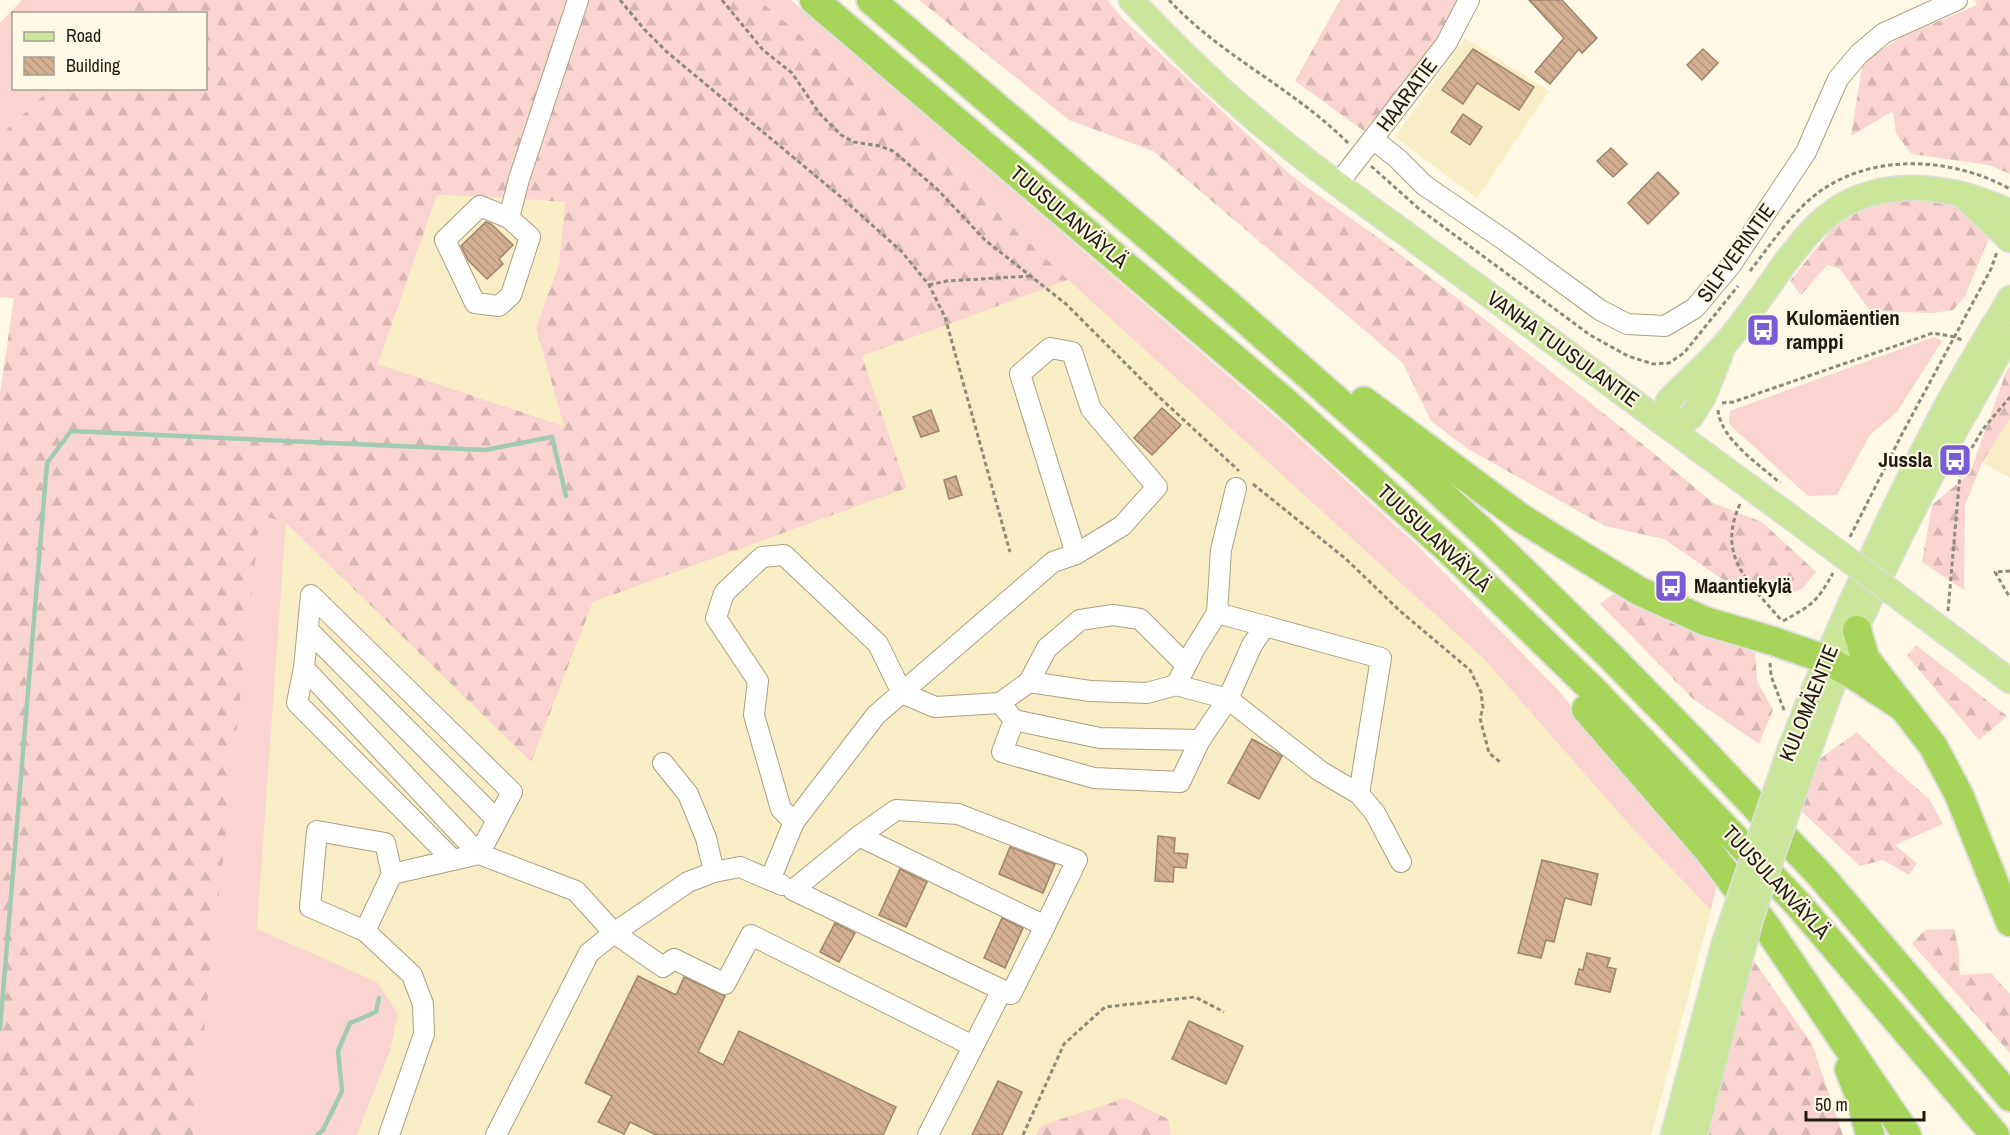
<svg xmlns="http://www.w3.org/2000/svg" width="2010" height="1135" viewBox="0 0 2010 1135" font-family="'Archivo Narrow',sans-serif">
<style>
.built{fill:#f9edc5}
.grass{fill:#fad5cf}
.forest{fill:url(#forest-firs)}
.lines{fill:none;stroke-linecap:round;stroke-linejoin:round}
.stream{stroke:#a0cbb2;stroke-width:4.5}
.building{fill:url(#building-back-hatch);stroke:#9d846f;stroke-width:1.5}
.minor-casing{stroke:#a9a082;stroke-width:22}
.major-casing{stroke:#dfdfdd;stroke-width:27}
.highway-casing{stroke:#dfdfdd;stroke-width:32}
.path{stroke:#8e8a7a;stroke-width:3;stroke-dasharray:4.5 3;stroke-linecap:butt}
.minor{stroke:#fff;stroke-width:20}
.major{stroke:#cae69b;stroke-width:24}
.highway{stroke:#a7d559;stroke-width:28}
.major-bridge-casing{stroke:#dfdfdd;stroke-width:27;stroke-linecap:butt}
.major-bridge{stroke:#cae69b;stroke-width:24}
.labels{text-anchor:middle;stroke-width:4.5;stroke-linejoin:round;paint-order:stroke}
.street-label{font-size:21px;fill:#1d1a0e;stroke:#fef8e5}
.poi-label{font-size:21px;font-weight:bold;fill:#1d1a0e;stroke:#fef8e5;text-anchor:start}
</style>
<defs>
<pattern id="forest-firs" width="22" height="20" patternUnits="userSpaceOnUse" patternTransform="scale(1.5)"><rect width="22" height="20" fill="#fad5cf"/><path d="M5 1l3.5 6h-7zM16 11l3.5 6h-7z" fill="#d6b6b1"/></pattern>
<pattern id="building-back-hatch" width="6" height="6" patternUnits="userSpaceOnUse" patternTransform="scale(1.5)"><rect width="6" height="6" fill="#d4b093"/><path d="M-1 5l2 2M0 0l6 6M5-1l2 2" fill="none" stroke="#b6977e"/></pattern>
</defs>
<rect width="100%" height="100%" fill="#fef8e5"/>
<g class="built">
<path d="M1465 38 1549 91 1477 198 1395 137Z"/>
<path d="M437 195 565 201 559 264 536 328 565 426 378 364Z"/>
<path d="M1068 280 1484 659 1632 828 1711 910 1651 1135H357L390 1051 257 929 286 523 531 762 593 602 907 488 862 356Z"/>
<path d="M2010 419V478L1982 462Z"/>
</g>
<g class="grass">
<path d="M22 0H134L122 13 14 14V88L50 89 0 136V23Z"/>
<path d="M759 0H791L1283 423 1418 546 1557 689 1718 881 1711 910 1632 828 1484 659 1068 280 913 130Z"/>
<path d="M1934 337 1942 341 1897 412 1870 435 1837 495 1808 496 1729 424 1730 411Z"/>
<path d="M259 515 286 523 257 929 377 982 398 1014 390 1051 357 1135H193Z"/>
</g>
<g class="forest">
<path d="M134 0H567L561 31 524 130 507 198 437 195 378 364 564 426 536 328 559 264 565 202 521 199 587 0H759L913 130 1068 280 862 356 907 488 593 602 531 762 286 523 260 515 193 1135H0V393L14 298 0 297V136L50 89 206 88V14L122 13Z"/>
<path d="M919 0H1107L1123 19 1293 177 1376 236 1487 321 1651 451 1713 503 1762 522 1816 572 1803 588 1787 596 1744 585 1735 588 1664 539 1605 526 1468 449 1431 421 1403 363 1153 151 1069 120Z"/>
<path d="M1340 0H1460L1441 37 1364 131 1295 81Z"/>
<path d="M1975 0H2010V174L1989 165 1912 154 1896 134 1893 111 1851 136 1863 61 1904 36 1977 5Z"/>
<path d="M1900 196C1909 196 1921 194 1929 196 1952 202 1976 217 1990 235L1965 296 1953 310 1932 313 1870 311 1840 269 1827 265 1801 295 1790 281 1836 224 1863 210Z"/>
<path d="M2010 366V419L1982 462 1965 506 1964 590 1922 562 1932 505 1970 473 2006 372Z"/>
<path d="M1615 593 1698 635 1755 652 1757 681 1773 710 1759 744 1692 698 1600 604Z"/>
<path d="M1916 645 2007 716 1979 740 1907 656Z"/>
<path d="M1857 732 1889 764 1929 799 1943 824 1895 845 1917 863 1909 875 1883 860 1860 866 1799 809 1821 758Z"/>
<path d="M1954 929 1958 947 1960 975 1991 973 2010 994V1053L1912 944 1925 930Z"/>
<path d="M1751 957 1812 1044 1843 1135H1704Z"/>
<path d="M1126 1098 1168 1119 1171 1135H1036L1040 1126Z"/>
</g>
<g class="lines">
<g class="stream">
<path d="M0 1029 47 463 71 431 485 450 552 437 566 496"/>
<path d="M317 1135 323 1130 342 1091 338 1051 350 1023 376 1012 379 998"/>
</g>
</g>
<g class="building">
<path d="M1529 0H1562L1597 38 1582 53 1579 49 1550 84 1535 72 1564 38Z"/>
<path d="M1473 49 1534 87 1519 110 1477 83 1463 104 1442 90Z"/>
<path d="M1703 49 1718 63 1702 80 1687 65Z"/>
<path d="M1463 114 1482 127 1470 145 1451 132Z"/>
<path d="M1611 148 1627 164 1613 177 1597 161Z"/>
<path d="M1658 172 1679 193 1648 224 1628 203Z"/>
<path d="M486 222 491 224 513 245 499 259 503 264 487 279 468 260 461 246Z"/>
<path d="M1162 408 1181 425 1152 455 1134 438Z"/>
<path d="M931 410 939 431 921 437 913 417Z"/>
<path d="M956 476 962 495 949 499 944 480Z"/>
<path d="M1252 739 1282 756 1259 799 1228 783Z"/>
<path d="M1158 836 1175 838 1174 853 1188 854 1186 868 1174 867 1173 882 1155 881Z"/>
<path d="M1010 847 1055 864 1043 893 999 874Z"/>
<path d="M1542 860 1598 874 1591 905 1565 898 1554 942 1546 940 1541 958 1518 953Z"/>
<path d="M900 869 927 882 906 927 879 915Z"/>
<path d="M1002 918 1023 928 1005 968 984 958Z"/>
<path d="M835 923 855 933 839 962 820 952Z"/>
<path d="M1587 953 1610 958 1607 967 1616 969 1610 992 1575 984 1579 969 1583 970Z"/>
<path d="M638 976 676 995 684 977 725 996 698 1052 723 1065 739 1031 896 1107 883 1135H656L630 1122 624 1134 598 1122 612 1096 585 1083Z"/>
<path d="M1189 1021 1243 1046 1226 1084 1172 1059Z"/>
<path d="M998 1081 1022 1092 1002 1135H972Z"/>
</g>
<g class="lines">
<g class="minor-casing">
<g id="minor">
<path d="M1373 139 1397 158 1424 185 1507 242 1600 310 1627 324 1665 326 1695 308 1731 265 1806 152 1838 79 1859 54 1884 33 1957 0"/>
<path d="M1337 185 1446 44 1469 0"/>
<path d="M480 206 509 218 530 237 511 295 499 306 475 303 445 240Z"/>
<path d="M509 218 519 179 578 0"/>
<path d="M1217 613 1265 626 1252 645 1228 699 1200 740 1180 782 1094 778 1002 752 1014 720 1000 703 1029 682 1090 691 1147 693 1176 685 1194 650Z"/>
<path d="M1217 613 1221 550 1236 488"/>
<path d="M1265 626 1381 658 1359 794"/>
<path d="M308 630 497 820"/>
<path d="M304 668 479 854 512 792 311 595 304 668 297 703 453 860"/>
<path d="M1029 682 1047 648 1080 620 1113 615 1140 619 1186 665"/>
<path d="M1176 685 1228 699 1320 771 1359 794 1375 813 1401 862"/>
<path d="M1014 720 1100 738 1200 740"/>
<path d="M663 763 688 794 706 838 714 872"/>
<path d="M794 822 781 809 754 715 758 681 716 618 724 593 762 557 784 555 878 644 902 693 935 707 1000 703"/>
<path d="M859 836 1045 926 1077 860 958 814 896 810 859 836 793 890 1002 990 928 1135"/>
<path d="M392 874 365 931 310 907 317 831 385 843 392 874 479 854 576 891 614 933 663 967 674 959 725 984 751 935 973 1046"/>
<path d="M770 880 794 822 876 715 1053 562 1076 554 1122 526 1157 487 1091 409 1072 352 1050 348 1020 374 1076 554"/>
<path d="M365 931 412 975 423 1004 424 1034 389 1135"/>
<path d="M1002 990 1011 994 1045 926"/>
<path d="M496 1135 589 953 614 933 688 882 714 872 740 867 782 885"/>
</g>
</g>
<g class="major-casing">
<g id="major">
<path d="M1131 0C1168 38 1205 76 1246 111 1294 153 1346 191 1398 228L1823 541"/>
<path d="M1967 200 2010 240"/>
<path d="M1667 426 1668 401C1686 382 1706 365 1723 346 1757 309 1780 263 1815 227 1867 173 1948 182 2010 212"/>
<path d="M1667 426 1691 417 1704 396 1721 353"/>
<path d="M1909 605 2010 681"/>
<path d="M1790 749C1834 636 1884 524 1941 416 1962 376 1987 337 2010 298"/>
<path d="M1804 764C1817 731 1827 697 1841 665 1889 551 1947 441 2010 335"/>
<path d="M1673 1135 1724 943"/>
<path d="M1695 1135 1740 961"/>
</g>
</g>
<g class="highway-casing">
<g id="highway">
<path d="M814 0 1284 401 1450 551 1591 688 1797 903 1995 1135"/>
<path d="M871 0 1223 300 1416 470 1486 535 1611 657 1700 748 1821 876 2010 1097"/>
<path d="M1364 401 1521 518 1639 591 1705 621 1773 641 1825 659 1852 674 1898 704"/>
<path d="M1857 630 1865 658 1933 746 1959 795 2010 922"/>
<path d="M1586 709 1708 850 1768 929 1907 1135"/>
<path d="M1849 1069 1860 1097 1870 1135"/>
</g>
</g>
<g class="path">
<path d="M620 0 644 29 667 52 841 197 902 252 929 285 945 317 1010 552"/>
<path d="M722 0 763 50 792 73 819 113 841 135 854 142 880 146 893 151 937 189 985 240 1066 304 1158 396 1239 471"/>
<path d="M1169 0C1222 57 1295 89 1349 144"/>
<path d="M1371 166 1418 208 1590 335 1628 356 1653 364 1669 363 1684 353 1738 286"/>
<path d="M1750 271C1768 248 1786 221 1808 201 1862 152 1949 155 2010 189"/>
<path d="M929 285 947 281 1030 276"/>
<path d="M1722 403 1733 402 1933 333 1955 337 1964 341"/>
<path d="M1718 410C1721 440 1759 464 1780 483"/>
<path d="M1964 461 1983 429 2010 397"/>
<path d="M1253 484 1346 559 1400 611 1470 670 1481 692 1483 708 1480 718 1489 753 1500 762"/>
<path d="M1740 504C1716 557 1749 582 1781 620"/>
<path d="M1850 537 1902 434 1991 269 1997 252"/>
<path d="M2010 571 1995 572 2010 598"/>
<path d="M1948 611 1960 474 1965 461"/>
<path d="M1783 621C1812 605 1817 602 1833 573"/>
<path d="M1770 663 1771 676 1784 710"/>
<path d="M1023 1135 1064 1044 1105 1007 1195 997 1224 1012"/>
</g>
<use href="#minor" class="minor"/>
<use href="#major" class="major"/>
<use href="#highway" class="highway"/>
<g class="major-bridge-casing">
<g id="major-bridge">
<path d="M1823 541 1909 605"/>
<path d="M1724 943 1790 749"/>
<path d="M1740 961 1751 918 1804 764"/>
</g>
</g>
<use href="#major-bridge" class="major-bridge"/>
</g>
<defs>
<g id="bus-square" transform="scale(1.725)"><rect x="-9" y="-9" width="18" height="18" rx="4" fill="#785bd5" stroke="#fef8e5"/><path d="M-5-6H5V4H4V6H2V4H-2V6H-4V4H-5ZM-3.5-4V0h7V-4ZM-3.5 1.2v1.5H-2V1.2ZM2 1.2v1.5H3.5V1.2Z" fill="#fff"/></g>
</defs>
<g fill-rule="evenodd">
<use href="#bus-square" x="1763" y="330"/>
<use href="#bus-square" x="1955" y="460"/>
<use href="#bus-square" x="1671" y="586"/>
</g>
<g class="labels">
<g class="street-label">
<text transform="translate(1407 95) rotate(-53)" y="7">HAARATIE</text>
<text transform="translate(1069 217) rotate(40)" y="7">TUUSULANVÄYLÄ</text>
<text transform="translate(1736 253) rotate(-54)" y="7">SILFVERINTIE</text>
<text transform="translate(1563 349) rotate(36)" y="7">VANHA TUUSULANTIE</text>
<text transform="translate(1434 538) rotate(43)" y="7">TUUSULANVÄYLÄ</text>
<text transform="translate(1809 703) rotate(-68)" y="7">KULOMÄENTIE</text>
<text transform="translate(1776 882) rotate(47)" y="7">TUUSULANVÄYLÄ</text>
</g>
<g class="poi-label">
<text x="1786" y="325">Kulomäentien<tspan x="1786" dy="24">ramppi</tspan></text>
<text x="1932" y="467" text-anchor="end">Jussla</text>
<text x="1694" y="593">Maantiekylä</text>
</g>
</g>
<rect x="12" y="12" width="195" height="78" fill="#fef8e5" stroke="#a49f8f" stroke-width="1.5"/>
<rect x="24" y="32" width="30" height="9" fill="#cae69b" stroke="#a49f8f" stroke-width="1.5"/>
<text x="66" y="42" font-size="18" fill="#1d1a0e">Road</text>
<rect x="24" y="57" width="30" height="18" fill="url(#building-back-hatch)" stroke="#a49f8f" stroke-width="1.5"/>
<text x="66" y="72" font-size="18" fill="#1d1a0e">Building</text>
<path d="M1806 1111v9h118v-9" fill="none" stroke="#1d1a0e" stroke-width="3"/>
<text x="1815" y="1111" font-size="18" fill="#1d1a0e" stroke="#fef8e5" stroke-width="4.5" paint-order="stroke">50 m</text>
</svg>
